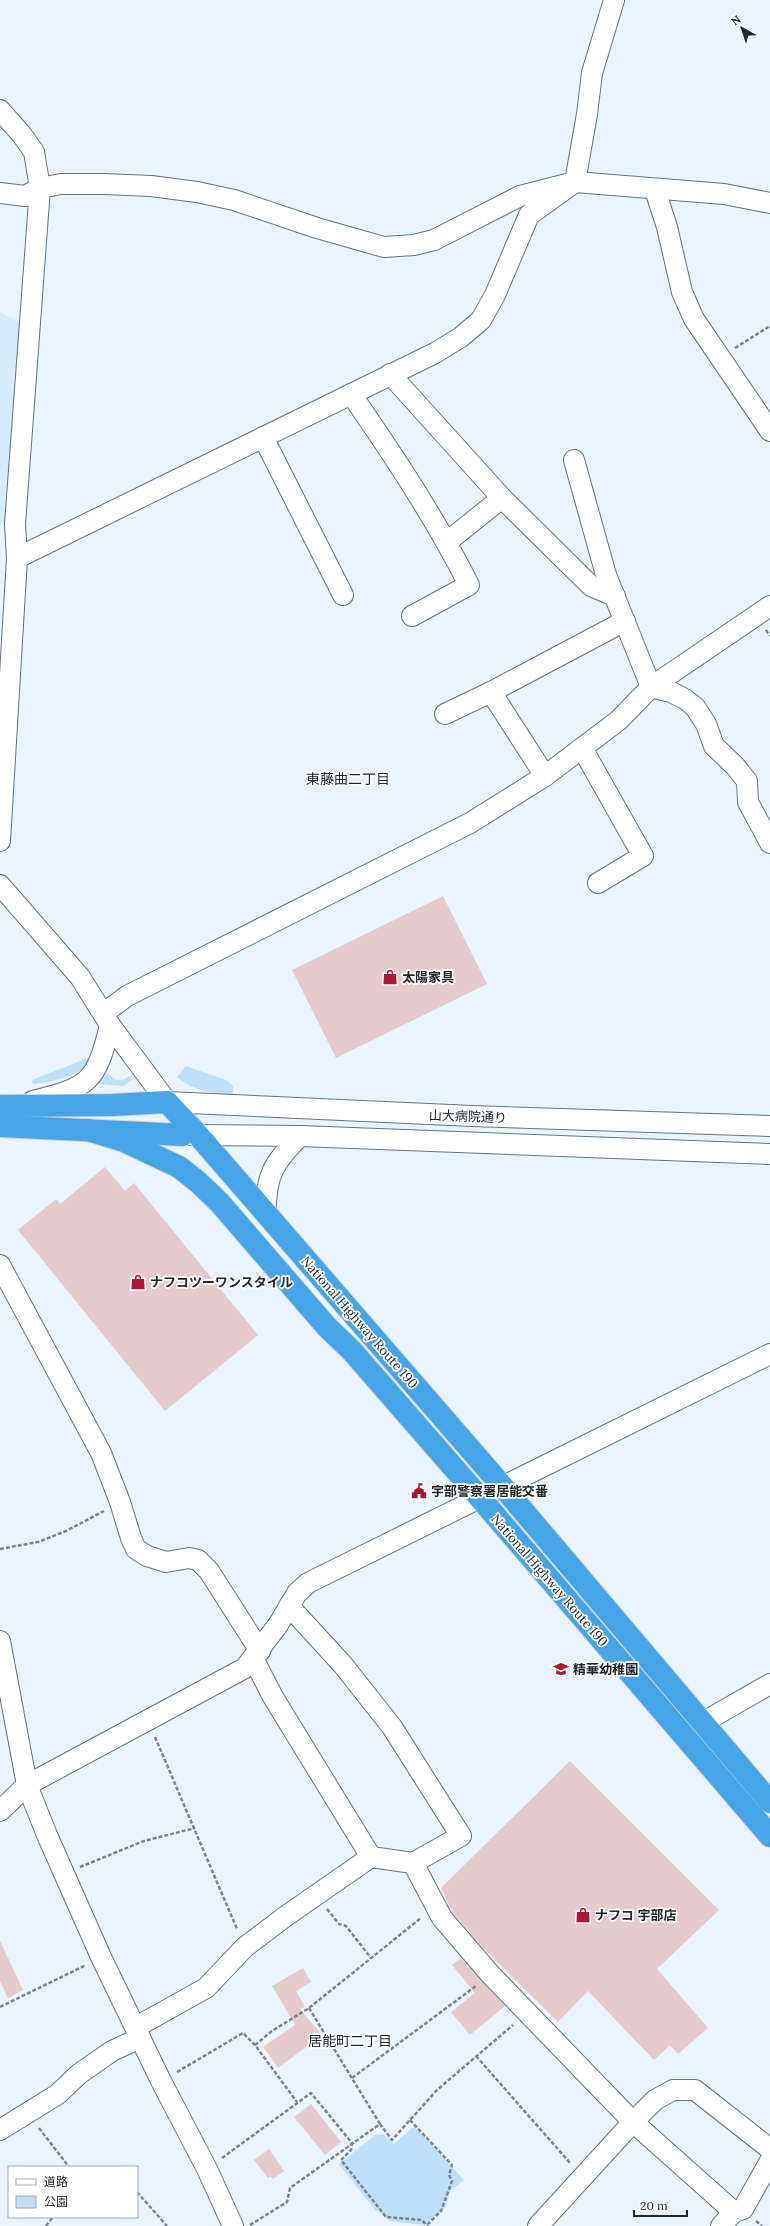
<svg xmlns="http://www.w3.org/2000/svg" width="770" height="2226" viewBox="0 0 770 2226" font-family="Lora,'Noto Sans JP',serif">
<style>
.built{fill:#d6ebfb}
.green{fill:#bddffa}
.building{fill:#e4caca}
.lines{fill:none;stroke-linecap:round;stroke-linejoin:round}
.minor-casing{stroke:#637482;stroke-width:22}
.highway-casing{stroke:#d2d4d5;stroke-width:24}
.path{stroke:#7d868e;stroke-width:2.5;stroke-dasharray:4 2;stroke-linecap:butt}
.minor{stroke:#fff;stroke-width:20}
.highway{stroke:#46a5e6;stroke-width:22}
.labels{text-anchor:middle;stroke-width:3.5;stroke-linejoin:round;paint-order:stroke}
.poi-label{font-size:13px;font-weight:bold;fill:#20272d;stroke:#fff;text-anchor:start}
.street-label{font-size:13px;fill:#20272d;stroke:#fff}
.neighbourhood-label{font-size:14px;fill:#20272d;stroke:#fff}
</style>
<rect width="100%" height="100%" fill="#e9f4fe"/>
<path class="built" d="M0 312 20 323 6 523 0 524Z"/>
<g class="green">
<path d="M88 1058 93 1062C74 1076 56 1082 33 1084L32 1080Z"/>
<path d="M186 1066 228 1081 233 1086V1095C212 1093 194 1091 177 1077Z"/>
<path d="M107 1073 116 1080H123L129 1076 132 1080 123 1086 99 1084 98 1082Z"/>
<path d="M414 2126 464 2180 450 2191 446 2207 424 2225 389 2221 378 2210 376 2211 339 2164 375 2135 383 2134 394 2144Z"/>
</g>
<g class="building">
<path d="M443 896 487 984 336 1058 292 970Z"/>
<path d="M105 1167 125 1191 134 1183 258 1335 165 1411 18 1230 56 1199 60 1204Z"/>
<path d="M570 1761 719 1910 657 1969 708 2028 678 2054 670 2045 654 2060 588 1991 558 2022 481 1946 452 1911 441 1888Z"/>
<path d="M0 1941 23 1990 8 1998 0 1981Z"/>
<path d="M461 1958 505 2006 470 2035 451 2012 475 1993 452 1965Z"/>
<path d="M303 1968 311 1982 296 1991 305 2007 300 2009 322 2035 278 2068 263 2047 295 2025 272 1986Z"/>
<path d="M311 2104 341 2142 325 2155 294 2117Z"/>
<path d="M269 2149 284 2171 273 2179 270 2176 268 2178 254 2160Z"/>
</g>
<g class="lines">
<g class="minor-casing">
<g id="minor">
<path d="M0 110 22 135 34 152 40 188 15 524 17 558 0 841"/>
<path d="M655 190 667 227 682 292 694 319 770 431"/>
<path d="M0 193 25 196 40 188 61 184H104L151 186 197 192 234 200 317 228 384 247 414 245 434 240 520 196 575 182 724 194 770 203"/>
<path d="M390 374 502 498 591 586 615 596"/>
<path d="M351 394C394 456 435 518 469 585L412 616"/>
<path d="M263 437 343 595"/>
<path d="M574 460 606 575 651 687 671 692 685 699 695 707 706 724 714 746 735 766 747 781 748 802 770 843"/>
<path d="M447 542 502 498"/>
<path d="M17 558 435 353 461 337 481 320 495 295 529 215 575 182 587 114 592 73 614 0"/>
<path d="M491 692 545 776"/>
<path d="M445 714 491 692 625 621"/>
<path d="M582 748 643 856 598 883"/>
<path d="M0 885 80 977 110 1025 167 1102 472 1116 770 1126"/>
<path d="M104 1013 127 996 470 823 545 776 619 720 651 687 770 606"/>
<path d="M33 1101C89 1087 96 1083 110 1025"/>
<path d="M186 1135 300 1136 770 1154"/>
<path d="M266 1213C265 1176 274 1162 300 1136"/>
<path d="M0 1265 101 1453 120 1502 131 1538 136 1549 147 1556 166 1562 189 1558 198 1560 209 1571 260 1651"/>
<path d="M0 1641 27 1785 47 1835 101 1957 161 2081 207 2169 233 2226"/>
<path d="M253 1658 273 1697 371 1857"/>
<path d="M702 1723 770 1684"/>
<path d="M0 1811 27 1785 245 1668 278 1625 297 1593 308 1583 770 1354"/>
<path d="M413 1863 442 1918 491 1975 633 2122 734 2212"/>
<path d="M136 2027 206 1988 245 1947 286 1916 371 1857 413 1863 461 1836 392 1727 343 1665 289 1606"/>
<path d="M0 2130 58 2094 79 2074 112 2051 140 2038"/>
<path d="M538 2226 633 2122 655 2100 673 2090H695L770 2149"/>
<path d="M721 2226 734 2212 743 2209 770 2161"/>
</g>
</g>
<g class="highway-casing">
<g id="highway">
<path d="M0 1106 112 1105 167 1102 198 1135 503 1487 770 1802"/>
<path d="M0 1126 183 1135"/>
<path d="M88 1130 124 1141 179 1167 198 1182 219 1202 327 1327 352 1351 480 1498 770 1836"/>
</g>
</g>
<g class="path">
<path d="M735 348 770 326"/>
<path d="M766 630 770 636"/>
<path d="M0 1549 38 1542 66 1531 104 1511"/>
<path d="M155 1737 237 1929"/>
<path d="M80 1867 144 1841 195 1828"/>
<path d="M327 1909 339 1924 346 1926 371 1958"/>
<path d="M0 2007 86 1965"/>
<path d="M309 2008 380 2124"/>
<path d="M255 2045 272 2031 309 2008 421 1918"/>
<path d="M476 2056 571 2164"/>
<path d="M177 2072 243 2033 255 2045 297 2102"/>
<path d="M352 2078 476 1986"/>
<path d="M410 2120 452 2165 449 2175 452 2181 441 2211 427 2225"/>
<path d="M39 2128 69 2167"/>
<path d="M222 2158 311 2093 352 2143 351 2150 341 2160 386 2217 422 2220 427 2226"/>
<path d="M137 2192 167 2226"/>
<path d="M756 2221 762 2226"/>
<path d="M250 2225 287 2202 290 2188 380 2124 392 2140 437 2090 513 2025"/>
<path d="M46 2226 53 2217"/>
</g>
<use href="#minor" class="minor"/>
<use href="#highway" class="highway"/>
</g>
<defs>
<g id="shop-bare" transform="scale(1.2)"><path d="M-5-2.5h2.3a2.7 3.5 0 0 1 5.4 0H5L5.5 6h-11ZM-1.5-2.5h3a1.5 2.3 0 0 0-3 0Z" fill="#ac1735" stroke="#fff" stroke-width="2.5" paint-order="stroke"/></g>
<g id="civic-bare" transform="scale(1.2)"><path d="M-.6-6.5H3V-4.5H.6V-3L4-1V1h2V6H-6V1h2V-1L-.6-3ZM-1.2 2.5V6h2.4V2.5Z" fill="#ac1735" stroke="#fff" stroke-width="2.5" paint-order="stroke"/></g>
<g id="school-bare" transform="scale(1.2)"><path d="M0-5L7-2L0 1L-7-2ZM-4 1L0 2.5L4 1V4Q0 6-4 4Z" fill="#ac1735" stroke="#fff" stroke-width="2.5" paint-order="stroke"/></g>
</defs>
<g fill-rule="evenodd">
<use href="#shop-bare" x="390" y="977"/>
<use href="#shop-bare" x="138" y="1282"/>
<use href="#civic-bare" x="419" y="1491"/>
<use href="#school-bare" x="561" y="1669"/>
<use href="#shop-bare" x="583" y="1915"/>
</g>
<g class="labels">
<g class="poi-label">
<text x="402" y="982">太陽家具</text>
<text x="150" y="1287">ナフコツーワンスタイル</text>
<text x="431" y="1496">宇部警察署居能交番</text>
<text x="573" y="1674">精華幼稚園</text>
<text x="595" y="1920">ナフコ 宇部店</text>
</g>
<g class="street-label">
<text transform="translate(468 1116) rotate(2)" y="5">山大病院通り</text>
<text transform="translate(360 1322) rotate(49)" y="5">National Highway Route 190</text>
<text transform="translate(550 1580) rotate(49)" y="5">National Highway Route 190</text>
</g>
<g class="neighbourhood-label">
<text x="348" y="784">東藤曲二丁目</text>
<text x="350" y="2046">居能町二丁目</text>
</g>
</g>
<rect x="8" y="2166" width="130" height="52" fill="#ffffff" stroke="#a6a9ab"/>
<rect x="16" y="2179" width="20" height="6" fill="#ffffff" stroke="#a6a9ab"/>
<text x="44" y="2186" font-size="12" fill="#20272d">道路</text>
<rect x="16" y="2196" width="20" height="12" fill="#bddffa" stroke="#a6a9ab"/>
<text x="44" y="2206" font-size="12" fill="#20272d">公園</text>
<g transform="translate(742 28) rotate(321)" stroke="#ffffff" stroke-width="3" paint-order="stroke">
<path d="M0-3L7 15L0 10L-7 15Z" fill="#20272d"/>
<text y="-6" font-size="11" font-weight="bold" text-anchor="middle" fill="#20272d">N</text>
</g>
<path d="M634 2210v6h53v-6" fill="none" stroke="#20272d" stroke-width="2"/>
<text x="640" y="2210" font-size="12" fill="#20272d" stroke="#ffffff" stroke-width="3" paint-order="stroke">20 m</text>
</svg>
